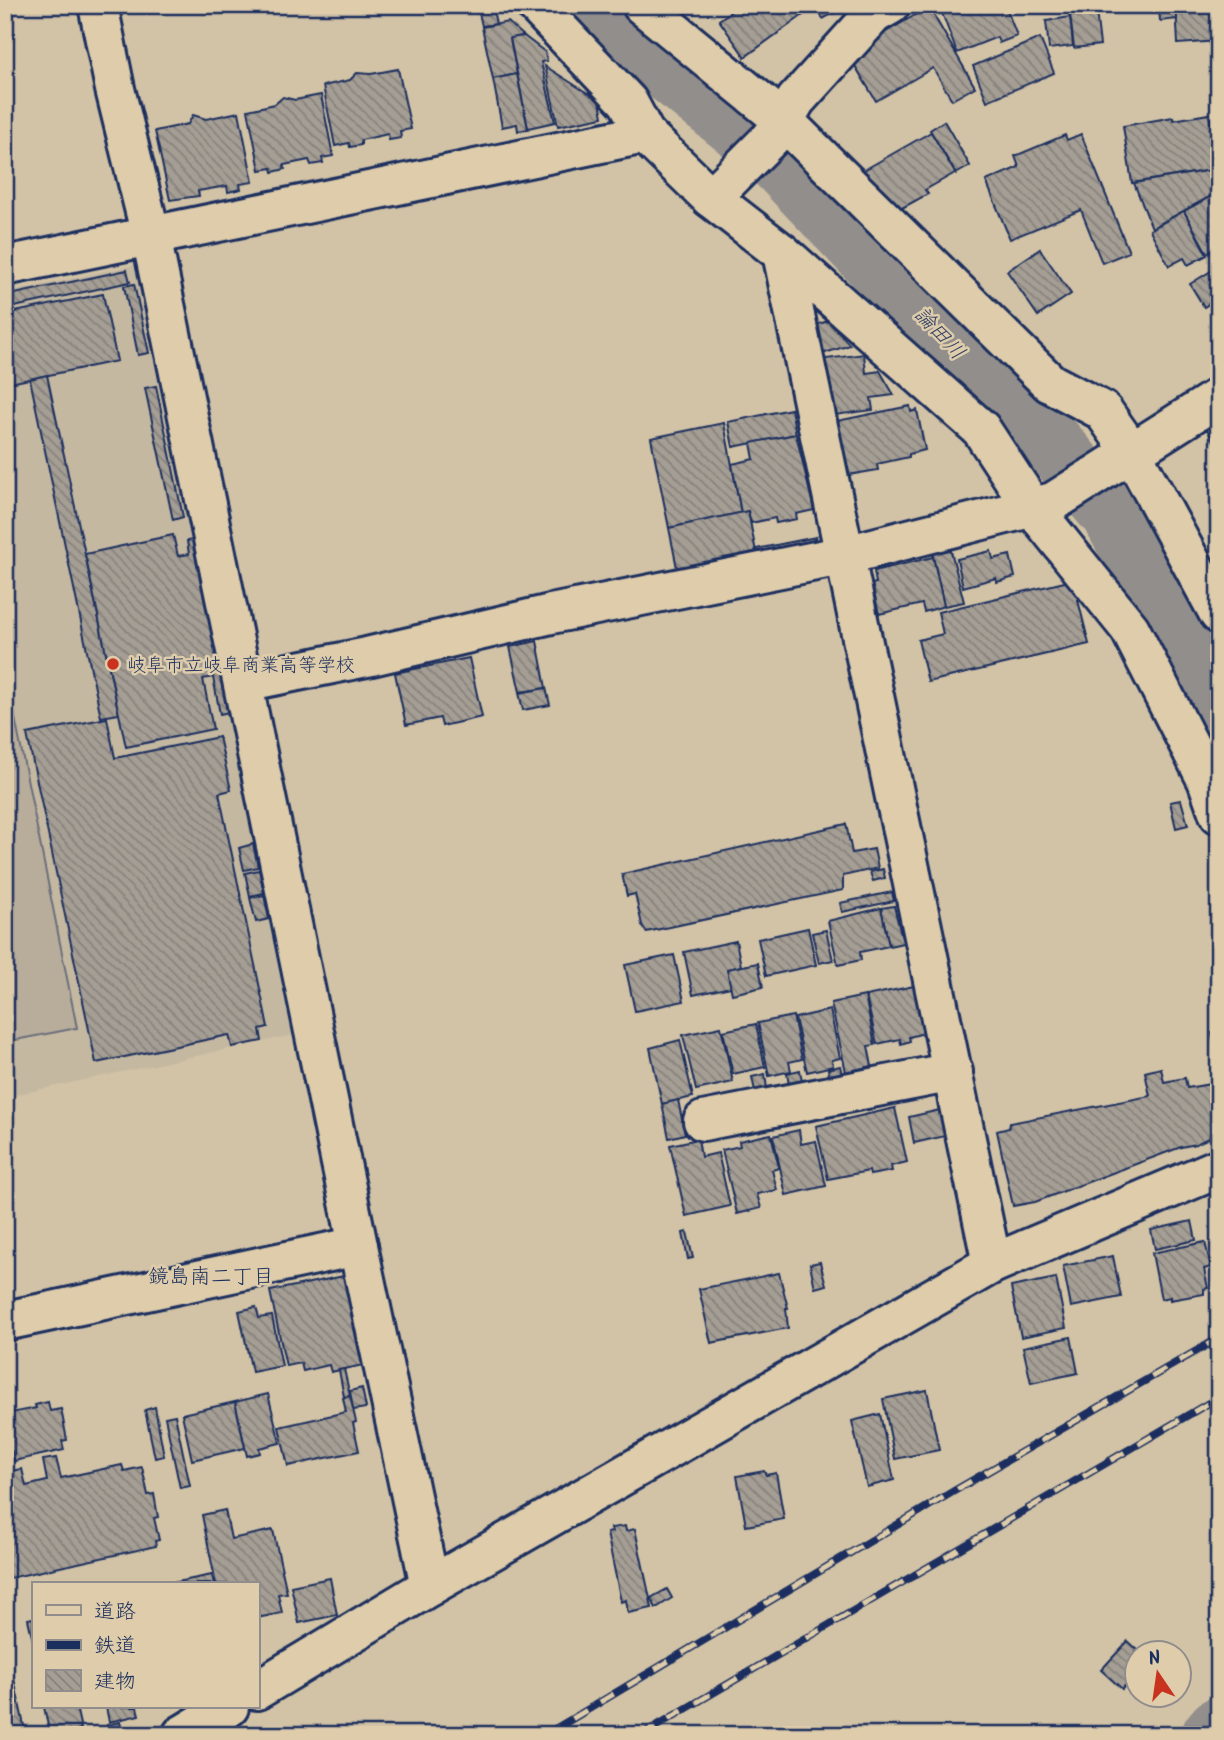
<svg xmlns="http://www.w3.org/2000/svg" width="1224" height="1740" viewBox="0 0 1224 1740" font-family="Kalam,'Klee One',sans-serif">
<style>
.built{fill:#c4b8a1}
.grass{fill:#b8ad9b;stroke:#6a6e7c;stroke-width:2}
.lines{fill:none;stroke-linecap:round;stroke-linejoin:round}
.river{stroke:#928e8c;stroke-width:63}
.building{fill:url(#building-back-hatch);stroke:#1b2f5e;stroke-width:2}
.minor-casing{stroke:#1b2f5e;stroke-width:44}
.minor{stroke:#deccaa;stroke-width:38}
.rail-casing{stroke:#1b2f5e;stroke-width:8}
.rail{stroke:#deccaa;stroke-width:5;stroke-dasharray:16;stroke-linecap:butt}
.poi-dot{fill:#c8321e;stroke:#deccaa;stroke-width:2.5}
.labels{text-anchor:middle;stroke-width:5;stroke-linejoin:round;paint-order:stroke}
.poi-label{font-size:19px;fill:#1b2f5e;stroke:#deccaa;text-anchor:start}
.water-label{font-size:21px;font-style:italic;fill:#2d3d65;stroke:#deccaa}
.neighbourhood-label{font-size:21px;fill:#1b2f5e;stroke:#deccaa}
</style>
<defs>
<pattern id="building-back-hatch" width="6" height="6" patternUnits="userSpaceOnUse" patternTransform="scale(1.75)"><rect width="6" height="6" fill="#a59e94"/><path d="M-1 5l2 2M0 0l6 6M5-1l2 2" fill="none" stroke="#86817c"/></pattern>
</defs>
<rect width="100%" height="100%" fill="#d2c3a6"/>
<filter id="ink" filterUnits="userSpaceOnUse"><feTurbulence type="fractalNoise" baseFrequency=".0143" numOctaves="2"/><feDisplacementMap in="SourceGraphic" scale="14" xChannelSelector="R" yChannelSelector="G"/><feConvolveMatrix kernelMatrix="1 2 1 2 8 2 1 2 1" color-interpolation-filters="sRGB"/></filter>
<g filter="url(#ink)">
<path class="built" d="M139 264 298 1034 5 1097V293Z"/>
<path class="grass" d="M5 668 77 1028 5 1042Z"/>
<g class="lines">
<g class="river">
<path d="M585 5 766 149 977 371 1039 428 1113 515 1188 654 1219 723"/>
<path d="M1213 1735 1219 1728"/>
</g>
</g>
<g class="building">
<path d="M492 5 496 24 482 26 478 9Z"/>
<path d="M667 5H693L681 15Z"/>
<path d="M740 5H807L810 10 745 57 719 20Z"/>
<path d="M815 5H847V6L823 19Z"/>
<path d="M939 5H1005L1017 36 999 43 997 37 957 53Z"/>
<path d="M1176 5H1219V41L1178 44Z"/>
<path d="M929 7 975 87 952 100 933 68 876 101 848 54Z"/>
<path d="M1176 7 1177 19 1160 21 1159 8Z"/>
<path d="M1096 11 1100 45 1074 48 1070 14Z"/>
<path d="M1070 17 1073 46 1049 49 1046 21Z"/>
<path d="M508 22 524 36 510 38 517 74 493 79 482 27Z"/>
<path d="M524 36 545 52 547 61 541 62 555 122 528 128 510 38Z"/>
<path d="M1040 38 1054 73 987 101 973 66Z"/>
<path d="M545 66 600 101 603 117 558 126Z"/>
<path d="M398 69 411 129 400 131 401 138 389 140 388 134 361 140V145L350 147 349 143 335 146 323 86 350 80 357 73 371 74Z"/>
<path d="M517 74 528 129 518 131 517 124 502 127 493 79Z"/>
<path d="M321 95 333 156 322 158 323 163 311 165 309 160 284 165 285 169 273 172 272 168 260 170 248 110 275 104 283 97 295 100Z"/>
<path d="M239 112 253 182 240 184 241 189 228 192 227 186 198 191 199 196 170 200 155 131 188 124 193 115 206 119Z"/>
<path d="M1209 114 1218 169 1132 183 1123 126 1173 117V120Z"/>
<path d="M944 121 970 166 956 174 930 130Z"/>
<path d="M931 132 955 173 925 190 928 194 902 208 857 174Z"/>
<path d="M1081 134 1129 252 1102 263 1081 210 1010 239 986 181 1019 167 1015 156 1065 135 1067 140Z"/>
<path d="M1218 169 1219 192 1152 228 1134 183Z"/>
<path d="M1213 195 1219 205V246L1207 253 1184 211Z"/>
<path d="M1184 211 1207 255 1188 265 1184 258 1169 266 1150 230Z"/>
<path d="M1040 249 1071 294 1038 316 1007 271Z"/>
<path d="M1219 266V297L1204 307 1190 284Z"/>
<path d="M127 270 130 282 5 309V296Z"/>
<path d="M134 284 149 353 138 355 124 286Z"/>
<path d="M103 294 117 361 5 384V314Z"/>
<path d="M828 321 850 345 822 354 813 326Z"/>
<path d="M864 354 866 373 880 371 894 395 871 398 873 410 827 416 818 360Z"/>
<path d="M47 375 119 714 101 717 30 379Z"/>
<path d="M156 386 183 517 173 520 145 388Z"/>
<path d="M910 406 911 412 917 410 925 450 909 454V457L877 464 878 470 848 475 837 421Z"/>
<path d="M791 409 796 434 733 447 728 422Z"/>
<path d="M1219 419V450L1205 426Z"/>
<path d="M724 423 741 513 669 528 651 438Z"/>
<path d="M796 434 814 510 796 514 797 519 776 523 775 518 751 523 748 511 741 513 732 464 754 459 751 443Z"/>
<path d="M748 511 757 557 678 573 669 528Z"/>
<path d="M173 535 178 556 189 554 187 541 193 540 229 712 220 714 213 677 203 679 213 729 126 747 85 554Z"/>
<path d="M816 537 810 546 757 557 756 549Z"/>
<path d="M950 547 964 602 944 606 932 552Z"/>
<path d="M991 551 993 559 1010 555 1015 577 997 582 996 578 963 587 957 559Z"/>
<path d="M933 557 944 606 924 612 922 604 879 614 872 584 876 583 874 571Z"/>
<path d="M1073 580 1089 644 928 682 918 640 943 634 938 612Z"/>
<path d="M537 641 546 688 520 692 510 647Z"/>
<path d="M469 658 482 717 442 726 440 718 406 725 395 673Z"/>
<path d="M546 688 550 705 523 710 519 693Z"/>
<path d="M107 718 115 758 219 737 231 790 219 793 268 1027 260 1029 262 1041 232 1047 229 1035 96 1063 27 734Z"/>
<path d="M1181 800 1188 825 1176 828 1170 802Z"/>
<path d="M846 824 852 853 874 849 878 868 843 876V890L646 932 642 925 635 894 627 896 622 874Z"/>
<path d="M253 844 258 867 244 870 239 848Z"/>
<path d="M883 869 885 878 873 881 870 872Z"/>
<path d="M259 870 264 893 250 896 245 873Z"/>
<path d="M892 892 894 901 842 912 840 903Z"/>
<path d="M264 895 269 919 256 922 250 898Z"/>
<path d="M894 906 903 943 889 946 881 908Z"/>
<path d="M881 908 889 946 860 952 861 960 838 965 828 921Z"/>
<path d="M808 928 816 965 766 976 758 939Z"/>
<path d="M826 930 833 960 819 963 812 933Z"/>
<path d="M736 941 741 966 727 969 731 987 693 995 684 952Z"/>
<path d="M674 955 684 1001 635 1011 625 965Z"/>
<path d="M758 963 763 987 732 994 727 969Z"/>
<path d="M914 986 924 1033 909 1037 910 1041 901 1044 900 1039 877 1044 866 996Z"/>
<path d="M865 996 875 1045 868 1046 872 1066 846 1072 831 1003Z"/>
<path d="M830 1010 840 1058 832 1060 833 1066 807 1072 795 1018Z"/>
<path d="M793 1016 802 1059 789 1062 791 1071 769 1076 758 1023Z"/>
<path d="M756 1024 765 1067 733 1074 723 1031Z"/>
<path d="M721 1027 733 1082 696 1090 683 1035Z"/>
<path d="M1219 1032V1069L1212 1033Z"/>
<path d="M680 1040 693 1097 662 1104 650 1048Z"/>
<path d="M840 1066 842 1074 829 1076 828 1069Z"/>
<path d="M1161 1068 1164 1082 1185 1078 1187 1088 1216 1083 1219 1098V1133L1196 1144 1181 1147 1035 1202 1013 1206 997 1131 1009 1128 1010 1123 1150 1096 1145 1072Z"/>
<path d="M800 1070 802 1082 789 1085 787 1073Z"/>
<path d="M765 1074 767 1089 755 1091 752 1077Z"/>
<path d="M678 1100 685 1134 669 1138 662 1104Z"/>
<path d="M895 1108 907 1162 891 1166 892 1171 870 1175 869 1171 828 1179 816 1126Z"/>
<path d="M940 1110 945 1136 914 1143 909 1117Z"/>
<path d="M799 1130 801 1144 816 1141 826 1186 786 1195 773 1136Z"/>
<path d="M771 1134 779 1168 772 1170 777 1190 757 1194 761 1208 737 1214 722 1150 740 1146 739 1141Z"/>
<path d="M698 1139 701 1157 718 1153 730 1206 686 1216 670 1145Z"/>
<path d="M1192 1221 1196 1240 1155 1249 1151 1230Z"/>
<path d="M687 1232 693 1258 688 1259 683 1233Z"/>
<path d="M1205 1242 1211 1267 1204 1269 1208 1288 1204 1289V1294L1170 1300V1297L1161 1299 1152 1253Z"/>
<path d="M1113 1256 1121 1297 1071 1307 1063 1266Z"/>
<path d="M820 1262 826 1285 815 1288 810 1264Z"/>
<path d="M779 1273 788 1308H786L788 1328 711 1343 699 1289Z"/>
<path d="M344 1276 363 1365 331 1372 329 1365 303 1371 301 1363 286 1366 270 1291Z"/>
<path d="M1056 1278 1066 1328 1021 1337 1011 1287Z"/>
<path d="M256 1307 259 1318 272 1316 282 1366 252 1372 239 1311Z"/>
<path d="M1071 1337 1078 1373 1031 1383 1023 1347Z"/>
<path d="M344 1369 350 1396 344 1397 339 1370Z"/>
<path d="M362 1388 366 1408 353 1410 350 1391Z"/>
<path d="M927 1390 939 1450 895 1459 883 1399Z"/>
<path d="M268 1394 280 1443 259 1448 260 1453 247 1456 235 1402Z"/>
<path d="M350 1396 356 1422 353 1423 359 1451 288 1466 279 1427 346 1412 343 1398Z"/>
<path d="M48 1402 50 1411 61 1409 67 1440 62 1441 64 1450 14 1461 12 1452 5 1454V1414L36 1408 35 1405Z"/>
<path d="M235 1402 245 1448 192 1460 182 1414Z"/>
<path d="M155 1407 164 1456 155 1458 145 1410Z"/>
<path d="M880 1414 894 1480 867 1487 852 1421Z"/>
<path d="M175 1415 190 1486 180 1488 165 1417Z"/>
<path d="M56 1458 61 1478 122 1465 124 1471 142 1467 148 1495 154 1494 158 1517 154 1518 159 1540 155 1541 156 1546 5 1579V1490L14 1488 10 1471 22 1469 26 1486 47 1481 43 1460Z"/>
<path d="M764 1471 766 1475 776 1473 784 1519 746 1526 737 1476Z"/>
<path d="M225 1510 231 1539 273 1530 287 1593 278 1594 282 1613 257 1618V1584H216L202 1515Z"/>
<path d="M625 1526 626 1531 635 1529 652 1608 628 1613 626 1600 621 1602 607 1533 612 1532 611 1528Z"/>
<path d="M212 1575 214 1584H167Z"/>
<path d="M330 1578 337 1615 299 1623 291 1586Z"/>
<path d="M667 1589 672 1598 656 1608 651 1598Z"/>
<path d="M33 1618V1641L28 1619Z"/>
<path d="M1128 1641 1140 1652H1136V1674L1122 1689 1101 1670Z"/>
<path d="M6 1642 26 1735H5Z"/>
<path d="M44 1707H76L81 1729 73 1731 74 1735H50Z"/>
<path d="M106 1707H137L139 1715 109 1722Z"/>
<path d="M120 1722 123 1735H110L107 1725Z"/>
</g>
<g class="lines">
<g class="minor-casing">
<g id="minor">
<path d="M98 5 115 89 151 236 358 1246 430 1586"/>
<path d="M536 5 628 102 645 134"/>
<path d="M642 5 784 121 1050 383 1103 411 1131 451 1219 614"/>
<path d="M711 198 782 253 992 1264"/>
<path d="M782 253 981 429 1032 507 1130 629 1207 780 1219 814"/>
<path d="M5 266 645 134 711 198 778 131 796 100 874 14 890 5"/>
<path d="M244 682 367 657 551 614 846 555 1053 502 1219 397"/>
<path d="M703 1121 953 1072"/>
<path d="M5 1321 358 1246"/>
<path d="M257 1690 430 1586 992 1264 1219 1168"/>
<path d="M182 1735 229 1707"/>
</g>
</g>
<use href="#minor" class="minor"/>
<g class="rail-casing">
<g id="rail">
<path d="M545 1735 954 1491 1219 1338"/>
<path d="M641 1735 1219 1397"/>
</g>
</g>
<use href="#rail" class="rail"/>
</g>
</g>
<circle class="poi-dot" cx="113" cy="664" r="7"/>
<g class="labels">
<g class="poi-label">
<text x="127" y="671">岐阜市立岐阜商業高等学校</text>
</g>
<g class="water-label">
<text transform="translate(940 333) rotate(47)" y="7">論田川</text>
</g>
<g class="neighbourhood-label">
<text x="211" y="1283">鏡島南二丁目</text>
</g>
</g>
<rect width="1224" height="1740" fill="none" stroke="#deccaa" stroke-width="28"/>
<rect x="14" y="14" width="1196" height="1712" fill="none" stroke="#1b2f5e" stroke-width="2.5" filter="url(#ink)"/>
<rect x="32" y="1582" width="228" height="126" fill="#deccaa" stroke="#908d8c" stroke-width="2"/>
<rect x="46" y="1605" width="35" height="10" fill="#deccaa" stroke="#908d8c" stroke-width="2"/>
<text x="94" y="1618" font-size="21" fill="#1b2f5e">道路</text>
<rect x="46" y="1640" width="35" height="10" fill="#1b2f5e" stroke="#908d8c" stroke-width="2"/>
<text x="94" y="1652" font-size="21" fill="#1b2f5e">鉄道</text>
<rect x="46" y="1670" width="35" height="21" fill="url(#building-back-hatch)" stroke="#908d8c" stroke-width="2"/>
<text x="94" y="1688" font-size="21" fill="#1b2f5e">建物</text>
<g transform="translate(1158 1674) rotate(347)"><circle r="33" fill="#deccaa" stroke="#908d8c" stroke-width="2"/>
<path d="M0-5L12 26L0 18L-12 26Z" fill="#c8321e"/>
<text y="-10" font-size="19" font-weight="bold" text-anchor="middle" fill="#1b2f5e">N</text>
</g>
</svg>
